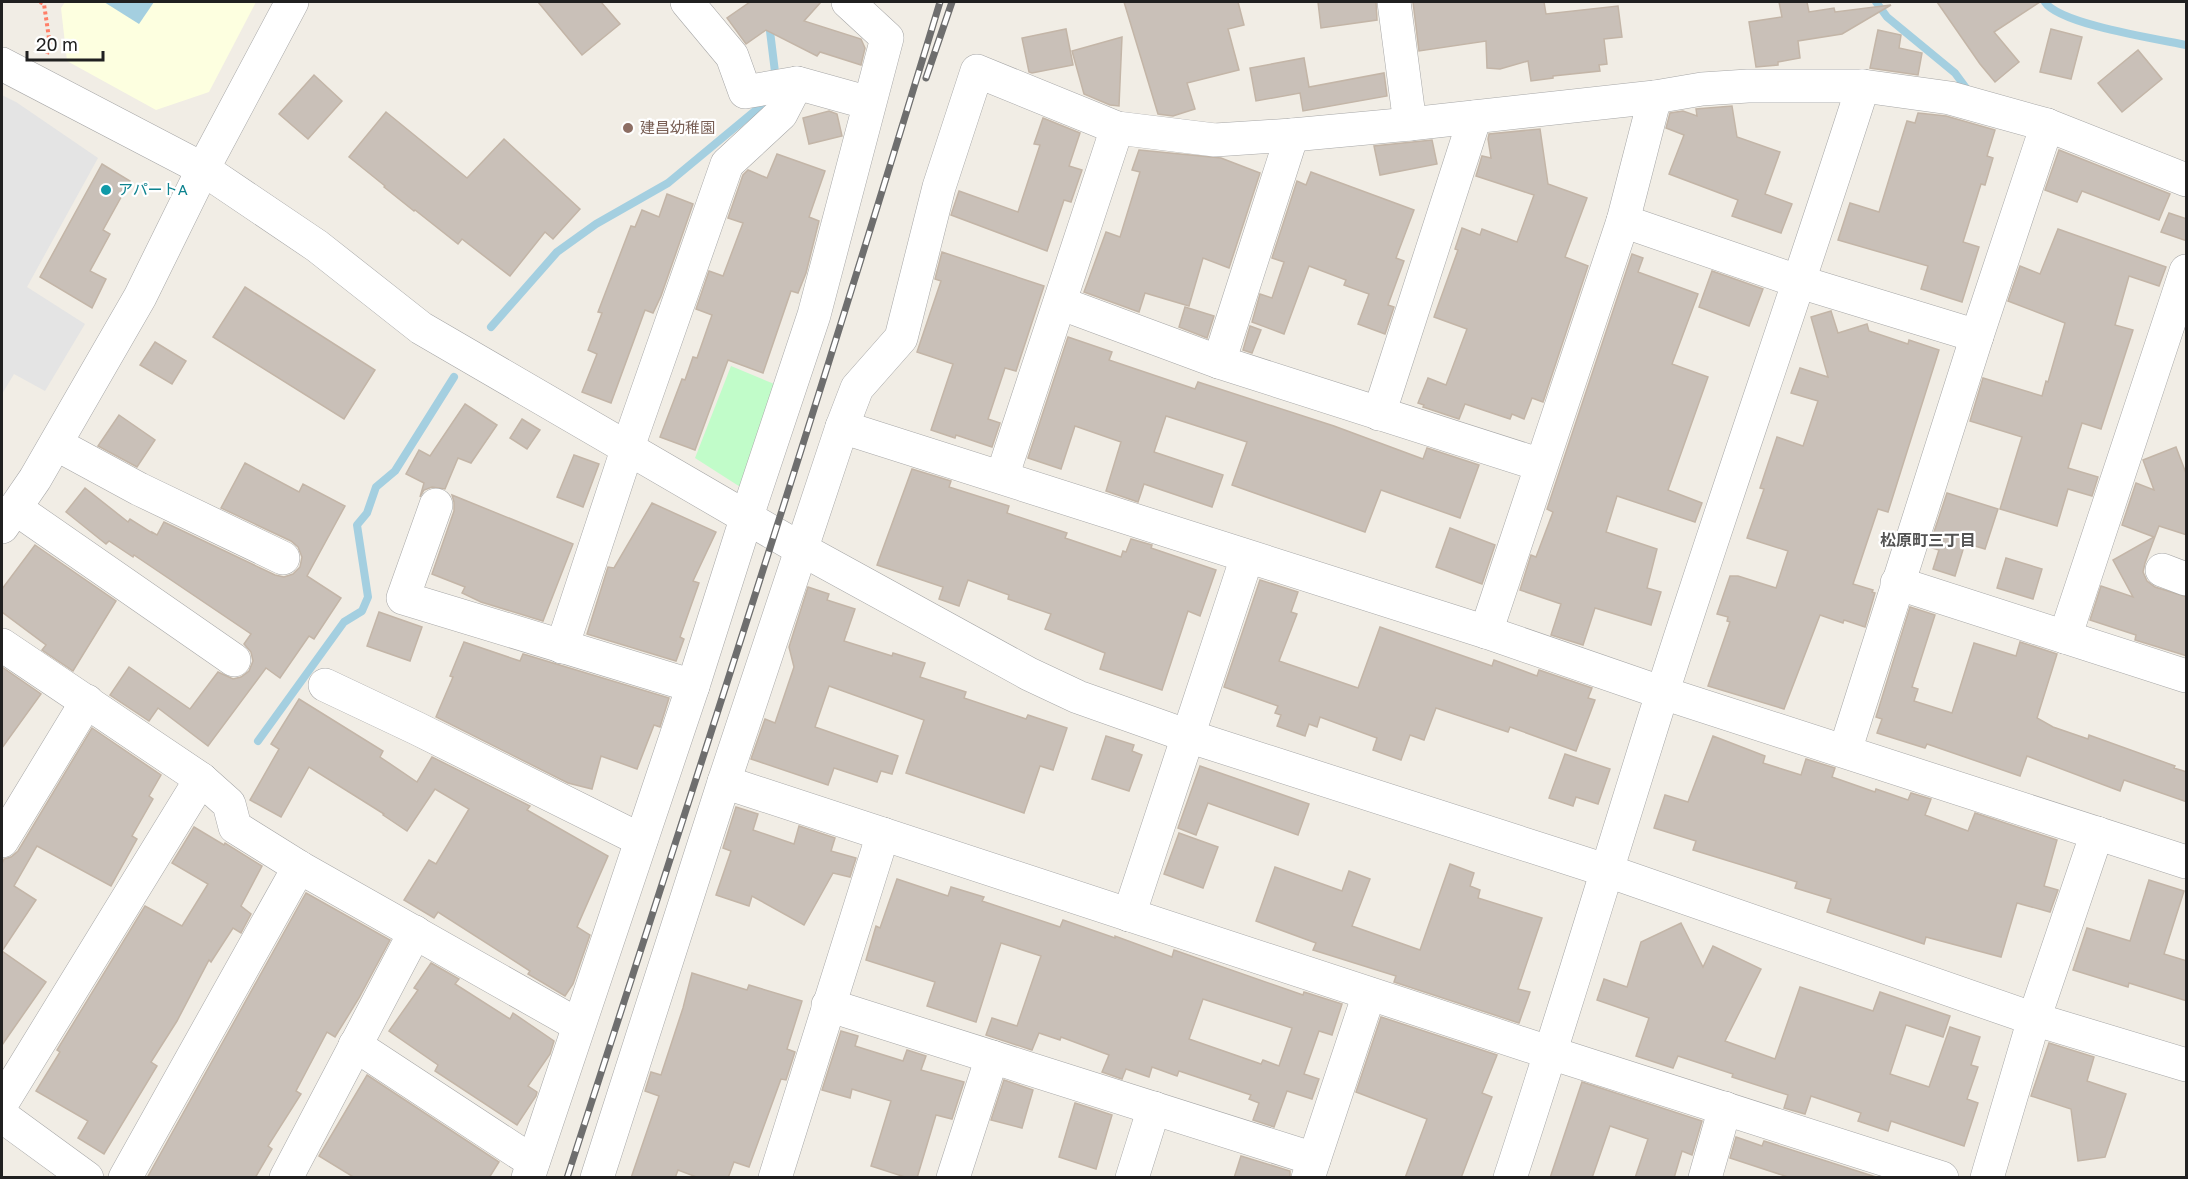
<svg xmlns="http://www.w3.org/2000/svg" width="2188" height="1179" viewBox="0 0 2188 1179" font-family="'Golos Text','Noto Sans JP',sans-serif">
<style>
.education{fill:#fdffe0}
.park{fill:#c1fcc9}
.parking{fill:#e4e4e4}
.water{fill:#a4cfe0}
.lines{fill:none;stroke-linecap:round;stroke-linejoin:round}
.stream{stroke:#a4cfe0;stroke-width:8}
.building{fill:#c9c0b8;stroke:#c3b5a7;stroke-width:1.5;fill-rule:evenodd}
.minor-casing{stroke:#a7a7a7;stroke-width:34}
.path{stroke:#ff7f68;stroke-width:4;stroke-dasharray:3 3;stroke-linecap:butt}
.minor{stroke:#fff;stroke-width:33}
.rail-casing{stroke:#6e6e6e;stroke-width:7}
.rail{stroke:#fff;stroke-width:4.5;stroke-dasharray:14;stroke-linecap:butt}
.education-dot{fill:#8d6e63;stroke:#fff;stroke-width:2}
.culture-dot{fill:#0f9aa8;stroke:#fff;stroke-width:2}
.labels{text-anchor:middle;stroke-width:4.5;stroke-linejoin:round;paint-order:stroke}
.education-label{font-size:15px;fill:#785e54;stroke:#fff;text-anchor:start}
.culture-label{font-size:15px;fill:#0d838f;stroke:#fff;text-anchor:start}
.neighbourhood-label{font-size:16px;font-weight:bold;fill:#535353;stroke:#fff}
</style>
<rect width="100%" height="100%" fill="#f1ede5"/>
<path class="education" d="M65 2H256L209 92 156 110 67 61 61 8Z"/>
<path class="park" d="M731 366 779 386 745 490 695 458Z"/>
<path class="parking" d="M2 95 16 102 98 158 27 287 85 324 45 391 14 374 2 394Z"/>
<path class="water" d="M104 2H154L139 24Z"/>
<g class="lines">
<g class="stream">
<path d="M1876 2 1887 17 1955 73 1969 92"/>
<path d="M2045 2C2059 24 2157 39 2186 45"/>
<path d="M769 23 775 72"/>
<path d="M491 327 557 252 596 224 668 183 762 105"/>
<path d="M258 741 344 622 362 611 368 597 357 525 367 513 376 487 395 471 454 377"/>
</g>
</g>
<g class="building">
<path d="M538 2H601L620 24 582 55Z"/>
<path d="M750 2H821L804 21 861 39 865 48 861 65 820 52 817 56 766 30 746 44 727 18Z"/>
<path d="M1124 2H1238L1244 25 1228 29 1239 70 1187 83 1195 109 1173 116 1158 114Z"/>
<path d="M1318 2H1376L1377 20 1321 28Z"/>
<path d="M1413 2H1544L1546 14 1618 6 1622 37 1604 39 1607 64 1599 65 1600 71 1553 76V78L1531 81 1528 61 1500 69 1487 68 1486 41 1419 51Z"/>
<path d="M1779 2H1807L1809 12 1834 8 1835 12 1891 5 1842 34 1798 41 1800 58 1778 62V65L1756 67 1749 22 1782 17Z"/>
<path d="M1937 2H2040L1994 32 2019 62 1995 82 1980 64Z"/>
<path d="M1066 29 1073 65 1032 73 1029 72 1022 38Z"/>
<path d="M2051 29 2082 37 2071 79 2040 72Z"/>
<path d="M1878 30 1901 35 1899 48 1922 53 1918 75 1870 68Z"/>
<path d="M1122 37 1119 106 1110 105 1084 94 1072 51Z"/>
<path d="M2138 50 2162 79 2122 112 2098 83Z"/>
<path d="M1304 58 1309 87 1384 73 1387 96 1303 111 1300 93 1256 101 1250 68Z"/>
<path d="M314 75 342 101 308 139 279 114Z"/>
<path d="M1732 106 1737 137 1780 152 1765 194 1792 204 1781 233 1732 216 1738 200 1669 174 1684 135 1666 128 1670 113 1683 111 1697 116 1696 109Z"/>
<path d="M829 111 837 114 842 136 809 144 803 118Z"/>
<path d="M386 112 467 178 504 139 580 209 553 239 545 232 510 276 462 239 458 244 415 210 414 211 384 187 385 186 349 157Z"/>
<path d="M1918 113 1946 116 1995 130 1987 156 1993 158 1985 185 1981 184 1963 242 1979 247 1962 302 1921 289 1928 266 1838 240 1850 203 1879 212 1907 121 1915 123Z"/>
<path d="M1043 118 1080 133 1069 166 1082 170 1071 202 1064 200 1047 251 951 215 959 191 1018 212 1040 145 1034 144Z"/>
<path d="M1540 129 1548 184 1587 198 1565 257 1588 266 1543 402 1532 398 1524 419 1512 414 1510 419 1465 404 1459 419 1423 407 1424 405 1418 403 1428 378 1446 385 1467 329 1434 317 1458 250 1455 249 1462 228 1480 235 1482 229 1517 242 1534 195 1476 176 1482 156 1491 158 1488 139 1489 134Z"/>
<path d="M1432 140 1437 164 1380 175 1374 146Z"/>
<path d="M1139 150 1221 158 1260 173 1229 268 1203 258 1189 306 1145 293 1139 312 1084 292 1106 232 1120 237 1140 172 1132 170Z"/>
<path d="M2059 150 2170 194 2159 220 2082 191 2077 202 2045 190Z"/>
<path d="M777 154 825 171 809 217 819 221 806 273 798 293 791 291 763 373 728 360 695 450 660 437 682 379 685 380 693 357 697 358 712 315 696 309 709 271 723 276 743 223 728 218 743 175 748 170 767 178Z"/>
<path d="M102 164 130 181 103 230 110 234 90 271 106 279 92 308 40 277Z"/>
<path d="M1311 172 1414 210 1396 258 1404 261 1388 305 1394 307 1385 334 1358 324 1369 294 1344 285 1346 280 1309 266 1284 334 1252 322 1260 294 1272 298 1284 262 1272 258 1297 181 1306 185Z"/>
<path d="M667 194 693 204 661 296 653 313 645 310 611 403 582 392 597 354 588 350 602 313 598 312 631 226 635 227 642 210 659 217Z"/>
<path d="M2169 213 2187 219V241L2161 232Z"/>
<path d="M2058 229 2166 267 2159 286 2129 276 2115 325 2133 330 2101 429 2082 423 2068 468 2098 477 2092 496 2068 489 2057 526 2000 509 2022 437 1970 421 1983 378 2042 396 2046 381 2048 382 2065 323 2008 301 2020 266 2040 274Z"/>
<path d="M942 252 1044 286 1016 371 1005 368 988 419 1000 423 992 447 956 435 955 438 931 430 953 364 917 352 941 281 935 279Z"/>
<path d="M1632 254 1643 258 1638 272 1698 294 1672 364 1708 377 1668 490 1702 503 1695 522 1617 496 1606 532 1657 549 1647 588 1661 592 1651 625 1595 608 1583 645 1551 635 1561 604 1520 590 1531 555 1536 557 1553 512 1547 509Z"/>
<path d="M1712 271 1763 289 1749 326 1699 307Z"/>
<path d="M245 287 375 370 344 419 213 337Z"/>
<path d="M1185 307 1214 316 1207 338 1179 327Z"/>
<path d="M1831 311 1838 333 1867 324 1869 331 1908 344 1909 340 1939 350 1888 512 1878 509 1853 584 1873 590 1872 592 1875 593 1865 627 1844 620 1843 623 1820 615 1784 709 1708 686 1730 622 1727 621 1728 617 1717 614 1730 576H1738L1776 588 1788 551 1747 538 1764 489 1760 488 1777 437 1803 446 1818 401 1791 393 1800 368 1828 377 1811 317Z"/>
<path d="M1250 326 1261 330 1252 353 1243 350Z"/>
<path d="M1068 337 1112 352 1109 360 1195 389 1198 382 1334 426 1423 459 1427 448 1479 465 1460 518 1381 490 1365 532 1232 485 1247 442 1166 416 1154 452 1223 475 1212 507 1144 484 1138 502 1106 491 1121 442 1075 426 1061 469 1028 458Z"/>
<path d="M155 342 186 361 172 384 140 365Z"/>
<path d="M465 404 497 425 471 463 458 458 445 489 432 487 424 490 420 497 424 483 406 474 419 450 430 456Z"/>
<path d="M119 415 155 440 137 467 98 446Z"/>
<path d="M522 419 540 430 527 449 510 438Z"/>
<path d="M2176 447 2187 476V535L2159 526 2145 563 2143 572 2147 581 2155 587 2187 597V656L2135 640 2136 635 2090 620 2101 586 2133 597 2113 560 2154 537 2122 525 2136 483 2154 490 2143 460Z"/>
<path d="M574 455 599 464 583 507 557 497Z"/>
<path d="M245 463 299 492 303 484 345 506 307 576 341 598 314 639 309 636 280 678 266 668 208 746 158 708 149 721 110 695 129 667 190 709 218 672 233 679 241 677 249 671 253 661 251 652 244 644 251 634 134 555 133 557 109 541 106 544 66 512 85 488 128 522 130 519 152 533V532L157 535 164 522 275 575 284 577 293 574 300 567 302 557 298 547 291 541 221 508Z"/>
<path d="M912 469 951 481 949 487 1009 506 1007 513 1067 533 1065 538 1121 557 1123 551 1126 552 1131 539 1152 545 1151 548 1216 570 1200 616 1188 611 1162 690 1100 669 1105 653 1045 629 1051 614 1008 599 1009 595 968 580 959 606 939 599 943 587 877 565Z"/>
<path d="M1947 493 1998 509 1985 549 1965 543 1955 576 1933 569 1939 550 1929 547Z"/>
<path d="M452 495 573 544 543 621 481 602 462 593 465 587 432 574 454 511V502Z"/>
<path d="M652 503 716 532 693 581 699 583 680 637 684 639 676 661 587 634 608 567 614 568Z"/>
<path d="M1450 528 1495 545 1482 584 1436 567Z"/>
<path d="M35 545 116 601 73 671 42 650 46 645 2 612V589Z"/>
<path d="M2006 558 2042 569 2033 599 1997 588Z"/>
<path d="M1260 580 1298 592 1291 612 1297 614 1279 661 1358 688 1380 627 1492 666 1494 660 1537 676 1539 670 1592 688 1588 698 1595 700 1576 751 1510 727 1508 732 1436 708 1424 740 1410 735 1401 760 1373 750 1377 738 1320 717 1317 727 1309 724 1305 736 1277 726 1281 715 1275 713 1278 706 1224 687Z"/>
<path d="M808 587 829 594 827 600 855 609 844 641 892 656 893 653 925 663 920 677 966 692 964 698 1026 719 1028 715 1067 728 1053 770 1040 766 1024 813 906 773 924 720 829 686 815 727 898 756 892 774 881 771 877 782 834 768 828 785 751 759 765 719 775 723 794 667 789 647Z"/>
<path d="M1910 607 1935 615 1912 687 1918 689 1914 701 1952 713 1974 643 2016 656 2020 642 2057 654 2037 718 2053 727 2088 739 2089 735 2175 766 2174 768 2187 772V802L2124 780 2120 791 2027 756 2020 776 1927 744 1925 748 1877 733 1882 719 1876 717Z"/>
<path d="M379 612 422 627 410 661 367 646Z"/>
<path d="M464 642 520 661 523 654 669 698 660 727 654 725 637 769 601 756 592 789 568 783 436 717 453 677 450 676Z"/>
<path d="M2 667 41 694 2 748Z"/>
<path d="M299 699 383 751 380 757 417 782 432 757 530 806 527 810 608 856 577 927 590 935 573 984 565 996 528 974 530 971 438 912 434 918 404 900 429 860 436 864 469 809 435 789 407 831 383 815 384 814 309 767 281 817 250 800 279 749 271 744Z"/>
<path d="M92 728 161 775 149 796 153 799 132 836 137 839 111 886 37 846 14 886 36 900 2 951 46 982 2 1045V864L4 859 11 857 18 851Z"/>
<path d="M1106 736 1134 745 1132 751 1142 755 1129 791 1092 779Z"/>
<path d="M1713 736 1765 756 1763 763 1801 775 1806 759 1835 768 1832 777 1875 792 1876 789 1908 800 1911 793 1931 799 1925 815 1968 831 1975 813 2057 840 2044 886 2058 890 2050 912 2017 903 2001 957 1926 937 1924 944 1827 912 1831 899 1795 888 1797 882 1693 850 1696 841 1654 828 1665 795 1688 802Z"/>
<path d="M1565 754 1610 769 1598 804 1576 797 1573 806 1549 798Z"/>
<path d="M1200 766 1309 804 1298 835 1208 803 1196 835 1178 828Z"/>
<path d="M736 807 758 814 753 830 794 844 799 826 835 838 831 851 856 858 850 877 833 873 804 925 752 896 749 906 716 895 731 851 723 848Z"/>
<path d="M194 827 224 845 225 843 262 866 241 906 251 914 241 933 233 928 211 962 209 960 177 1021 151 1062 157 1066 104 1154 78 1138 88 1121 36 1091 60 1052 57 1050 145 906 182 926 208 884 172 863Z"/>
<path d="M1179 833 1218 847 1203 888 1164 874Z"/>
<path d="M1450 864 1474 873 1470 886 1480 890 1478 898 1542 918 1518 989 1530 992 1519 1023 1394 982 1396 976 1313 950 1316 943 1256 921 1275 867 1342 891 1349 871 1370 879 1352 926 1420 950Z"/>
<path d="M897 879 948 896 951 887 984 897 982 901 1060 927 1063 920 1115 938V936L1172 957 1174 950 1303 995 1304 992 1342 1004 1332 1035 1319 1031 1304 1074 1319 1079 1312 1099 1287 1091 1274 1127 1253 1120 1259 1103 1249 1099 1251 1095 1179 1071 1177 1076 1152 1067 1149 1077 1126 1069 1122 1079 1102 1072 1109 1055 1061 1037 1060 1040 1039 1033 1032 1050 986 1035 992 1018 1017 1026 1041 956 1001 943 976 1022 927 1006 935 982 866 960 876 926 880 928ZM1203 999 1292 1028 1279 1066 1263 1060 1261 1064 1189 1039Z"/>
<path d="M2149 880 2184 891 2164 954 2187 961V1001L2129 983 2128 987 2073 970 2087 928 2130 941Z"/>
<path d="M306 893 390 940 359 998 335 1037 327 1032 296 1091 301 1094 268 1146 272 1149 255 1178H147Z"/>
<path d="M1681 923 1703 967 1713 946 1761 969 1725 1041 1775 1059 1800 987 1873 1011 1880 992 1950 1016 1943 1037 1906 1025 1890 1074 1929 1087 1950 1027 1980 1037 1971 1065 1978 1067 1967 1099 1978 1103 1964 1146 1891 1121 1888 1131 1858 1121 1861 1113 1811 1096 1805 1114 1784 1108 1788 1095 1732 1077 1733 1074 1678 1056 1673 1068 1636 1056 1649 1018 1597 1000 1604 979 1627 987 1641 942Z"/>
<path d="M431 963 459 979 455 984 510 1019 513 1013 554 1041 550 1054 528 1086 537 1092 536 1096 517 1125 435 1071 438 1065 389 1031 418 990 414 988Z"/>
<path d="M692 973 747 990 749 985 802 1001 787 1049 795 1052 786 1080 781 1079 749 1167 734 1162 728 1178H699L678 1170 675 1178H631L659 1096 645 1091 651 1072 661 1075 683 1008Z"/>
<path d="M1381 1017 1497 1055 1482 1093 1492 1097 1461 1178H1405L1427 1119 1356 1092Z"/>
<path d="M841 1031 858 1036 855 1046 903 1061 907 1050 926 1056 921 1070 964 1082 952 1119 936 1115 917 1178H908L871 1166 891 1101 852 1089 850 1098 822 1090Z"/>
<path d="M2049 1043 2094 1057 2087 1081 2126 1094 2105 1157 2078 1161 2071 1109 2031 1096Z"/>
<path d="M367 1075 499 1162 489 1178H355L319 1156Z"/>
<path d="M1004 1080 1033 1090 1022 1128 991 1120Z"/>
<path d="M1582 1082 1702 1121 1692 1155 1682 1151 1674 1178H1635L1648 1139 1610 1126 1592 1178H1550Z"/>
<path d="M1075 1103 1112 1115 1096 1169 1059 1157Z"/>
<path d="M1736 1137 1762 1146 1764 1141 1879 1178H1791L1730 1158Z"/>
<path d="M1241 1156 1290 1171V1178H1234Z"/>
</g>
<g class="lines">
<g class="minor-casing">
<g id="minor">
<path d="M687 2 732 56 745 92 797 83"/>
<path d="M1394 2 1410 124"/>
<path d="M2 64 203 169 317 246 421 328 801 549 1029 674 1078 697 1188 736 1608 871 2034 1019 2186 1065"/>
<path d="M1623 221 1800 282 1977 336"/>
<path d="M1060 303 1219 362 1541 465"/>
<path d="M1219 362 1292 135"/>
<path d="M1379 414 1475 117"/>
<path d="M842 427 1486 632 1663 693 2186 862"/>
<path d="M56 444 139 489 283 558"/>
<path d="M1002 477 1117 128"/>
<path d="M436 505 403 598 693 686"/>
<path d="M15 508 234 660"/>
<path d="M2 527 35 479 140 297 203 169 292 2"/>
<path d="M2162 570 2186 579"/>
<path d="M1897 583 2186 676"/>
<path d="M1486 632 1623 221 1655 97"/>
<path d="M2065 637 2186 271"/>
<path d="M2 645 201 779 229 804 235 827 299 867 578 1025"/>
<path d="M562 647 628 447 727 164 781 114 797 83 869 103"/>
<path d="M325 685 416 728 641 840"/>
<path d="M1845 751 1977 336 2047 125"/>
<path d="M724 782 1551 1053 1942 1178"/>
<path d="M2 841 87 701"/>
<path d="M1129 915 1247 557"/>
<path d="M828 1005 1314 1159"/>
<path d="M355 1045 533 1162"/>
<path d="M2 1103 201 779"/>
<path d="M2 1116 87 1178"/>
<path d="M125 1178 299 867"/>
<path d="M286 1178 415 932"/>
<path d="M528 1178 693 686 747 516 814 315 887 38 848 2"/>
<path d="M597 1178 724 782 842 427 857 388 901 338 939 187 977 71 1117 128 1215 140 1292 135 1410 124 1655 97 1702 89 1748 86H1863L1950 98 2047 125 2186 180"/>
<path d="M775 1178 883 834"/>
<path d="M953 1178 992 1057"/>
<path d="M1132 1178 1154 1108"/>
<path d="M1308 1178 1369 994"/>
<path d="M1510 1178C1563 1017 1611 855 1662 694 1727 490 1798 289 1863 86"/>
<path d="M1705 1178 1725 1108"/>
<path d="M1987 1178 2034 1019 2097 833"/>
</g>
</g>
<path class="path" d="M40 2 44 4 50 45 47 54"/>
<use href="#minor" class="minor"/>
<g class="rail-casing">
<g id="rail">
<path d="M926 78 952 2"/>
<path d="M567 1178C694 786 821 395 940 2"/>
</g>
</g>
<use href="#rail" class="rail"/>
</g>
<circle class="education-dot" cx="628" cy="128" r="6"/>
<circle class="culture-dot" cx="106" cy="190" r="6"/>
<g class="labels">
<g class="education-label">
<text x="640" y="133">建昌幼稚園</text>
</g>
<g class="culture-label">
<text x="118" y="195">アパートA</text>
</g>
<g class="neighbourhood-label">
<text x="1928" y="546">松原町三丁目</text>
</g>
</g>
<rect width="2188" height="1179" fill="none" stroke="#202020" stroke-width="6"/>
<path d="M27 51v9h76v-9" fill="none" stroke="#202020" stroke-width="3"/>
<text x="36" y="51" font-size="18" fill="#202020" stroke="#ffffff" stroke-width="4.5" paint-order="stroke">20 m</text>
</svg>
